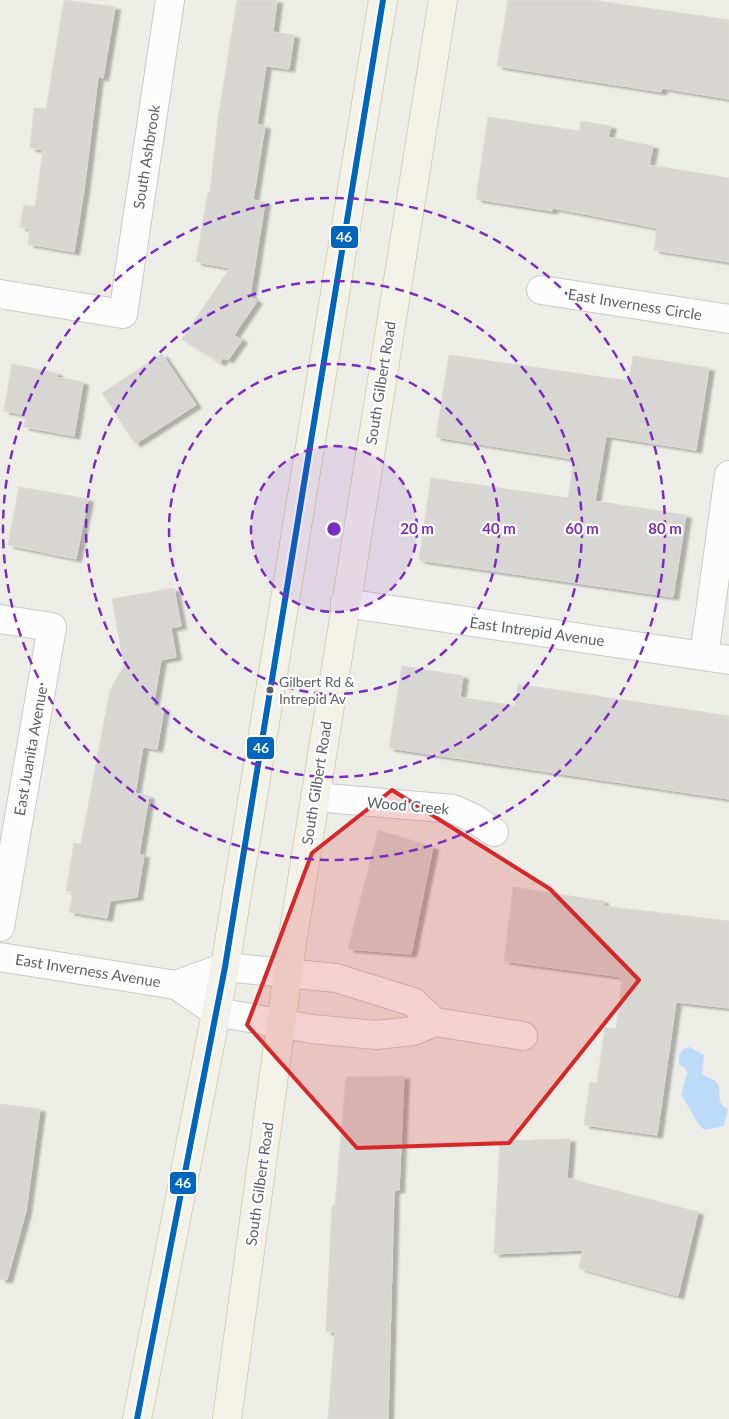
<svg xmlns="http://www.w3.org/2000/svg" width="729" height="1419" viewBox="0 0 729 1419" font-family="Lato,sans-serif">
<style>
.water{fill:#bbdbf8}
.building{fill:#d7d6d3;stroke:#dcdbd7;filter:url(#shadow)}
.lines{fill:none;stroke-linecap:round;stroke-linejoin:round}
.minor-casing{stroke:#c9cac8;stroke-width:30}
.major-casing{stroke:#d6cfb5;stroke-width:30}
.minor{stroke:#fcfcfc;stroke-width:28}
.major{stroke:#f3f2e8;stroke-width:28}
.bus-1-casing{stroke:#fff;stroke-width:10}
.bus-1{stroke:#0065bd;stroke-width:6}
.marked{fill:#d62828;fill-opacity:0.2;stroke:#d62828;stroke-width:4;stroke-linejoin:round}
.ring{fill:none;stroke:#7b2cbf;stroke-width:2.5;stroke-dasharray:9 6}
.bus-dot{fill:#5d6066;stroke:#fff;stroke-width:2}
.labels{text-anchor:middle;stroke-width:4.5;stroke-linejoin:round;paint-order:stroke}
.bus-label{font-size:14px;fill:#5d6066;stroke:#fff;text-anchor:start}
.street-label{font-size:15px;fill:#5d6066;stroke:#fff}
.centre{fill:#7b2cbf;stroke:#fff;stroke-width:2.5}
.ring-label{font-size:15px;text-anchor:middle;font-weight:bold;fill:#7b2cbf;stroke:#fff;stroke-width:4.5;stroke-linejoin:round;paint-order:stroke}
.line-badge{stroke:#fff;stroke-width:2}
.badge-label{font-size:14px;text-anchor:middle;font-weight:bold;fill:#fff}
</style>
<defs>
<filter id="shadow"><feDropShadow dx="5.5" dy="3" stdDeviation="1" flood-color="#0004"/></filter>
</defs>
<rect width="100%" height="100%" fill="#edede8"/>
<path class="water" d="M690 1047 704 1055 702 1074C706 1077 714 1079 717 1083 723 1093 714 1102 728 1109L724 1126 705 1130 699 1125 681 1094 687 1073 685 1068 679 1064V1055L683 1049Z"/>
<g class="building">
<path d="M64 0 115 7 103 78 98 77 84 190 74 252 28 244 30 229 20 227 24 205 35 207 43 150 30 148 34 108 46 109Z"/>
<path d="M237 0H277L273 32 294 35 289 69 266 66 257 124 265 126 253 200 265 202 250 296 257 301 234 335 242 340 228 360 223 358 220 363 182 339 230 268 196 262 208 192 210 193 218 119Z"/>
<path d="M508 0H592L729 20V99L662 88 661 92 497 66Z"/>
<path d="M488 117 579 131 581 121 611 126 608 137 653 146 649 165 729 178V262L654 250 657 228 553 208 552 211 476 199Z"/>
<path d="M162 354 196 405 135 444 102 393Z"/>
<path d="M449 355 629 381 633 356 709 368 696 450 606 436 595 501 686 515 673 597 419 560 431 478 568 498 574 459 436 437Z"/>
<path d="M12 364 57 373 56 377 83 382 74 436 24 427 26 415 4 411Z"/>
<path d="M19 487 88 499 76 559 8 545Z"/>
<path d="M174 588 181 626 171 628 176 657 161 660 153 706 164 708 157 749 143 747 135 793 149 796 139 854 144 855 137 897 110 901 107 918 69 912 73 892 66 891 74 843 81 844 110 690 124 666 112 599Z"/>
<path d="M402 666 463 676 460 697 515 706 518 684 729 716V799L389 748Z"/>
<path d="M378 830 433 847 411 954 348 949Z"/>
<path d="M513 887 603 901V906L729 921V1008L676 1002 657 1135 584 1125 590 1082 597 1083 605 1028 616 1029 622 977 504 961Z"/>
<path d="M404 1076 399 1190H394L388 1419H328L335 1332H326L332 1206H335L346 1077Z"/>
<path d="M0 1104 40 1109 26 1211 7 1280 0 1279Z"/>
<path d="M570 1139 567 1178 698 1212 678 1296 579 1268 583 1250 494 1254 500 1141Z"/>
</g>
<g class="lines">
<g class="minor-casing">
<g id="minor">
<path d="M541 290 729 319"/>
<path d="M0 294 123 314 170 0"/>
<path d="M345 603 729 660"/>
<path d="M0 619 52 627 0 927"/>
<path d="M704 656 729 475"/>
<path d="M315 797 453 809 473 818 494 832"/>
<path d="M0 957 176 985 216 1012 312 1029 376 1035 413 1031 435 1022 523 1036"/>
<path d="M176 985 225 967 336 978 413 1002 435 1022"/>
</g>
</g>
<g class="major-casing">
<g id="major">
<path d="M137 1419 225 967 383 0"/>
<path d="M227 1419 292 943 443 0"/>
</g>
</g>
<use href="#minor" class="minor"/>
<use href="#major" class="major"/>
<g class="bus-1-casing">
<path id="bus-1" d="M137 1419 225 967 383 0"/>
</g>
<use href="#bus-1" class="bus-1"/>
</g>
<path class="marked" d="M392 790 550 889 639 980 509 1143 357 1148 247 1025 312 853Z"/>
<circle cx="334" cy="529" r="83" fill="#7b2cbf" fill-opacity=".12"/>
<g class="ring">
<circle cx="334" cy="529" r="83"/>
<circle cx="334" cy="529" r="165"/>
<circle cx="334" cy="529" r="248"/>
<circle cx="334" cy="529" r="331"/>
</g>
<circle class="bus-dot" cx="270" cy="690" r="4.5"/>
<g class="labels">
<g class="bus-label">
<text x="279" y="687">Gilbert Rd &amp;<tspan x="279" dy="17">Intrepid Av</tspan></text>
</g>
<g class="street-label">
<text transform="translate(147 157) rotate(-81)" y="5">South Ashbrook</text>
<text transform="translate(635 305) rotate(9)" y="5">East Inverness Circle</text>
<text transform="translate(381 383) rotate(-81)" y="5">South Gilbert Road</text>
<text transform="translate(537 632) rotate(8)" y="5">East Intrepid Avenue</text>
<text transform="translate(31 751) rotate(-80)" y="5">East Juanita Avenue</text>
<text transform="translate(317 783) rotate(-81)" y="5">South Gilbert Road</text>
<text transform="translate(408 806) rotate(5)" y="5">Wood Creek</text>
<text transform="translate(88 971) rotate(9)" y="5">East Inverness Avenue</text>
<text transform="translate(260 1184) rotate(-82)" y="5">South Gilbert Road</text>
</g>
</g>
<circle cx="334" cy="529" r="8" class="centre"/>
<g class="ring-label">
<text x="417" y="534">20 m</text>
<text x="499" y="534">40 m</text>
<text x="582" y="534">60 m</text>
<text x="665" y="534">80 m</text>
</g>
<g class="line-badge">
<rect x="330" y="225" width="29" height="24" rx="5" fill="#0065bd"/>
<rect x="246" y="736" width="29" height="24" rx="5" fill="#0065bd"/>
<rect x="169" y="1171" width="28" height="24" rx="5" fill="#0065bd"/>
</g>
<g class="badge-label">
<text x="344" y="242">46</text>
<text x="261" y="753">46</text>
<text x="183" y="1188">46</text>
</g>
</svg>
